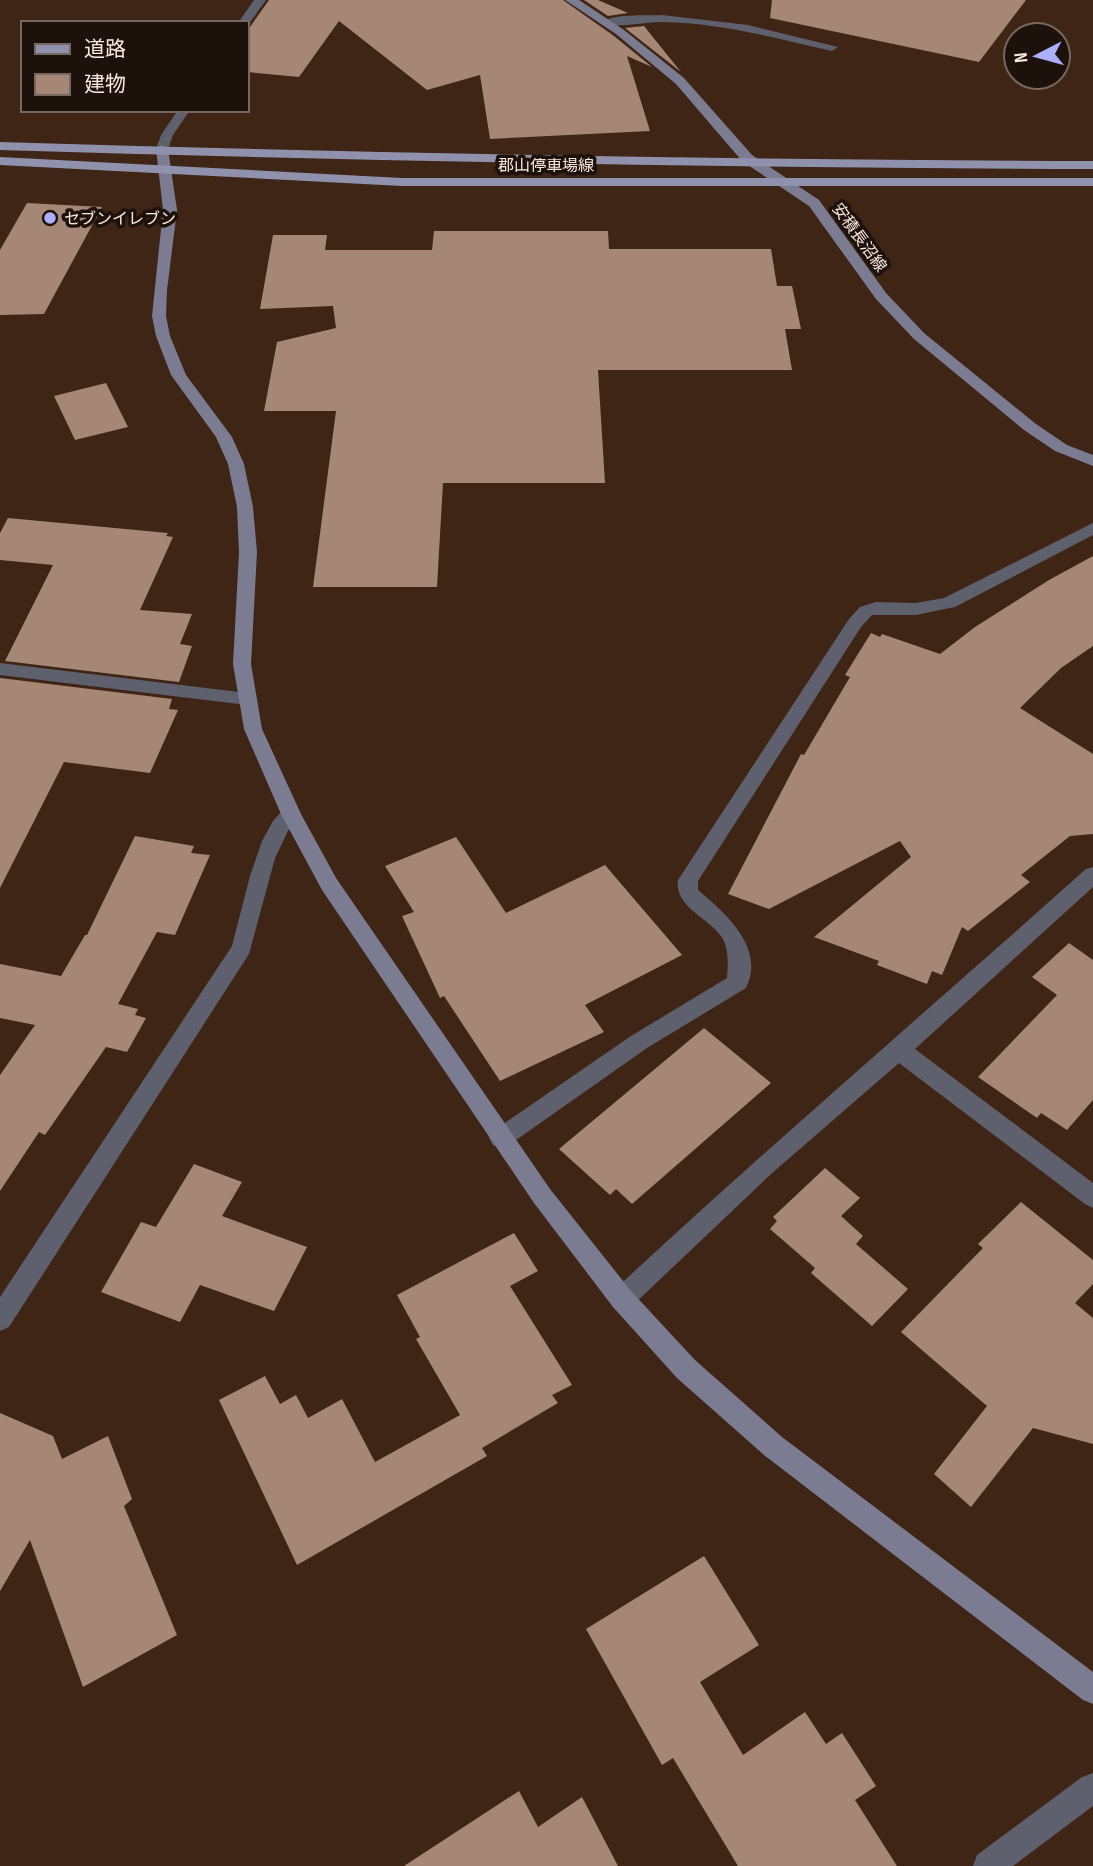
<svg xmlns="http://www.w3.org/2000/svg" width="1093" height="1866" viewBox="0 0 1093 1866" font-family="'Sofia Sans Condensed','Noto Sans JP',sans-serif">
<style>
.building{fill:#a68775}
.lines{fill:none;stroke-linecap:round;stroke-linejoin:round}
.lane{fill:#5f606d;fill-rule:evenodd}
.street{fill:#5f606d;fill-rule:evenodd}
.secondary{fill:#7b7c91;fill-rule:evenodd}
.primary{fill:#9092ad;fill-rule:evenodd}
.poi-dot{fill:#acaffb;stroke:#1d110b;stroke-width:2.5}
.labels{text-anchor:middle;stroke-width:7;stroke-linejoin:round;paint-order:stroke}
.far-street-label{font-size:16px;fill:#fbe9e0;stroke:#1d110b}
.far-poi-label{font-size:16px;fill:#fbe9e0;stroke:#1d110b;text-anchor:start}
</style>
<rect width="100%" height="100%" fill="#3e2516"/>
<g class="building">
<path d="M269 0H563L614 36 652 67 627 56 650 131 490 139 480 75 427 90 339 21 299 77 247 72V27H250Z"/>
<path d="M584 0H598L628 13 608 16Z"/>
<path d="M772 0H1026L979 62 770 18Z"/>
<path d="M644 26 681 72 625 28Z"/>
<path d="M27 203 102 207 44 314 0 315V250Z"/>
<path d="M434 231H608L609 249H771L777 286H792L801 329H785L792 370H598L605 483H443L437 587H313L336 411H264L277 342 336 328 333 306 260 309 273 235H327L325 250H432Z"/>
<path d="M106 383 128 427 75 440 54 396Z"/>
<path d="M8 518 168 533 166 536 173 537 140 610 192 614 180 644 192 646 179 682 5 661 53 565 0 560V533Z"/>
<path d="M1093 556V646L1061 668 1020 708 1093 754V834L1070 836 1021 875 1030 882 968 931 962 927 942 975 932 971 927 984 877 965 879 961 814 937 911 857 900 841 769 909 728 894 801 754 804 755 850 677 845 675 871 633 880 637 882 634 940 654 975 627 1049 580Z"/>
<path d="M0 678 172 699 169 709 178 710 150 773 64 762 0 888Z"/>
<path d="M135 836 194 846 191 853 210 855 175 935 157 932 118 1004 138 1009 135 1015 146 1018 127 1052 106 1047 45 1135 39 1132 0 1191V1075L35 1025 0 1018V964L61 976 85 935H87Z"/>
<path d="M456 837 506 913 605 865 682 955 585 1005 604 1032 500 1081 444 996 440 998 402 916 414 912 385 866Z"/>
<path d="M1069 943 1093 960V1100L1067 1130 1041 1113 1037 1118 978 1077 1057 995 1032 977Z"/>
<path d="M704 1028 771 1083 632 1204 616 1189 610 1195 559 1149Z"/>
<path d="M194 1164 242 1182 222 1216 307 1247 274 1311 200 1285 180 1322 101 1292 141 1222 156 1227Z"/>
<path d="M825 1168 860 1198 841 1216 863 1236 856 1244 908 1289 872 1326 811 1273 815 1268 770 1229 777 1221 773 1217Z"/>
<path d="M1021 1202 1093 1260V1284L1075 1303 1093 1318V1444L1033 1428 971 1507 934 1474 987 1406 901 1332 983 1248 978 1244Z"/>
<path d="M514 1233 538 1271 510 1286 572 1385 552 1395 558 1403 482 1448 487 1456 297 1565 219 1400 265 1376 280 1404 296 1395 308 1418 342 1399 375 1462 460 1415 416 1339 420 1337 397 1295Z"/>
<path d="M0 1413 53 1436 62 1459 108 1436 132 1499 124 1506 177 1635 83 1687 30 1540 0 1591Z"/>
<path d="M704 1556 759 1645 700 1682 743 1755 805 1712 826 1744 842 1733 876 1786 855 1800 897 1866H738L673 1758 662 1765 586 1629Z"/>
<path d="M519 1791 538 1827 582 1797 618 1866H404Z"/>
</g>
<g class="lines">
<path class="lane" d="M662 15 748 25 838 47 832 51C776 38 720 23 662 22 648 22 608 29 599 23 614 13 644 16 662 15Z"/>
<g class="street">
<path d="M254 0H266L248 25 247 23H238Z"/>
<path d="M178 110H190L173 135 167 152H157L156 149 161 135Z"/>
<path d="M1093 523V535L955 607 916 615H872L861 627 698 881V890C725 913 766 948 746 988L647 1048 509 1145 501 1148 493 1145 489 1138 493 1131 631 1036 727 978C728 965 729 951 723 939 711 918 674 908 678 880L849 619 860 607 876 602 916 603 944 598Z"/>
<path d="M0 663 247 693 254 694 256 699 254 704 247 705 0 675Z"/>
<path d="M291 807 298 809 301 814 288 831 275 858 249 954 9 1327 0 1331V1297L232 946 250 876 262 841 273 821 284 809Z"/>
<path d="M1093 867V887L915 1049 1093 1183V1208L1085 1204 899 1063 771 1174 631 1307 622 1311 613 1307 610 1299 613 1291C768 1147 928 1010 1086 869Z"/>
<path d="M1093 1773V1806L1013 1866H973L977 1855 1082 1777Z"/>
</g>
<g class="secondary">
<path d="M565 0H579L624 30 684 78 752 155 819 200 886 293 924 333 1036 424 1067 445 1093 455V466L1055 451 1024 430 914 339 876 299 809 206 742 161 676 84 616 34Z"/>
<path d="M162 145 168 149 177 210 167 290 166 316 170 336 186 375 232 437 244 464 253 507 257 552 251 664 262 729 301 814 336 878 550 1189 631 1291 695 1360 782 1437 1093 1672V1704L1083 1700 764 1455 677 1378 613 1307 534 1203 322 890 281 814 244 729 233 664 239 552 237 507 228 464 216 437 171 375 156 336 152 316 163 210 156 149Z"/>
</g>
<g class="primary">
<path d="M0 142C364 153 728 160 1093 161V169C728 168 364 161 0 150Z"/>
<path d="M0 157 402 178H1093V186H402L0 165Z"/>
</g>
</g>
<circle class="poi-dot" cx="50" cy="218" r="7"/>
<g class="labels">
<g class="far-street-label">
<text x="546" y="171">郡山停車場線</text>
<text transform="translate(860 237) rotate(54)" y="6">安積長沼線</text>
</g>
<g class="far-poi-label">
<text x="64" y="224">セブンイレブン</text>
</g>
</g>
<rect x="21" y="21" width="228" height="91" fill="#1d110b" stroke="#766760" stroke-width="2"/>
<rect x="35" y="44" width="35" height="10" fill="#9092ad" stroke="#766760" stroke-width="2"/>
<text x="84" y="56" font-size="21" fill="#fbe9e0">道路</text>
<rect x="35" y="74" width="35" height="21" fill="#a68775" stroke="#766760" stroke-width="2"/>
<text x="84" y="91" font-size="21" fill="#fbe9e0">建物</text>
<g transform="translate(1037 56) rotate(264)"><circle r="33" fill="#1d110b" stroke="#766760" stroke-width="2"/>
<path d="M0-5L12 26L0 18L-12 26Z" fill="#acaffb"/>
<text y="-10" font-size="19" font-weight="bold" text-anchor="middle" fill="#fbe9e0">N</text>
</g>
</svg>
